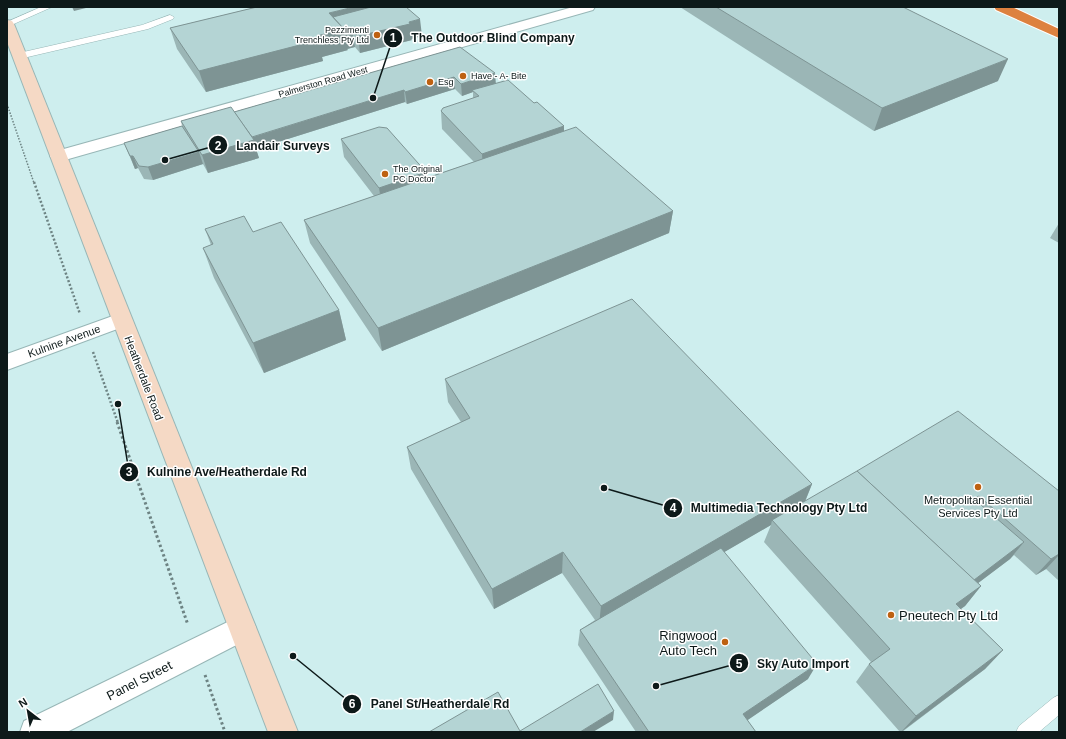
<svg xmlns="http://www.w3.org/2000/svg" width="1066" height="739" viewBox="0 0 1066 739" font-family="Arial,sans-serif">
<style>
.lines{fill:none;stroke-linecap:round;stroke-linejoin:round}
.lane-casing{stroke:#97b6b6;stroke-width:1}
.street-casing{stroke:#97b6b6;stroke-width:2}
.secondary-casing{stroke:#97b6b6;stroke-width:2}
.highway-casing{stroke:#fff;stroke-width:2}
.path-far2{stroke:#6d8383;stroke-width:1.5;stroke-dasharray:1.5 1.5;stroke-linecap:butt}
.path-far1{stroke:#6d8383;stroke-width:2.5;stroke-dasharray:2 2;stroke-linecap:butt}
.path{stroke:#6d8383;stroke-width:3;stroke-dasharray:2.5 2.5;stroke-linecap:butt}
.lane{fill:#fff;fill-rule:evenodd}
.street{fill:#fff;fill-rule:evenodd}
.secondary{fill:#f5d9c5;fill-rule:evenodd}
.highway{fill:#dd813f;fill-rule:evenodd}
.wall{fill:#9bb6b6}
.shaded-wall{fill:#7e9494}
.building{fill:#b4d4d4;stroke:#7e9494}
.poi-dot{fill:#be6111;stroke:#fff;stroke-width:1.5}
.labels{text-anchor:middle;stroke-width:3;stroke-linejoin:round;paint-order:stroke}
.far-poi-label{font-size:9px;fill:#0d1919;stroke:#fff;text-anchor:start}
.far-street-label{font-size:9px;fill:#0d1919;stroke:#fff}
.street-label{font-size:11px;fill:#0d1919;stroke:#fff}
.poi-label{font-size:11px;fill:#0d1919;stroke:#fff}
.near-poi-label{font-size:13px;fill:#0d1919;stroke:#fff;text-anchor:start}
.near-street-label{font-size:13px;fill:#0d1919;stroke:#fff}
.leader{fill:none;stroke:#0d1919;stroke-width:1.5}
.callout-dot{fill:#0d1919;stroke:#fff;stroke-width:1.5}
.mark-label{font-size:12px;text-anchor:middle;font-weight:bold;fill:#fff}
.callout-label{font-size:12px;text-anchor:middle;font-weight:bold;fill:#0d1919;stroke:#fff;stroke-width:3;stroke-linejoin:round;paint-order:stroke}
</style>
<rect width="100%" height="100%" fill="#ceeeee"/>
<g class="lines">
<g class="lane-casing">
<g id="lane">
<path d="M41 7H52L7 27V22Z"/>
<path d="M170 15 174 17 173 19 148 29 19 59 15 56 19 53 142 25Z"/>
<path d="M1059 695V715L1039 732H1016L1019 726 1053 698Z"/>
</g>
</g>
<g class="street-casing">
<g id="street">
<path d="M573 7H595L593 10 65 160 59 161 53 160 50 156 53 152Z"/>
<path d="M121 313 128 315 131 320 128 325 7 370V354Z"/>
<path d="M242 615 252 619 256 628 252 637 67 732H20L24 721Z"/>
</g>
</g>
<g class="secondary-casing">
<path id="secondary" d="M7 20 12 21 14 24 298 732H268L7 42Z"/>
</g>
<g class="highway-casing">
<path id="highway" d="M994 7H1012L1059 29V38L996 10Z"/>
</g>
<path class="path-far2" d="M7 104 34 183"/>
<g class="path-far1">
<path d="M34 182 80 314"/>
<path d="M93 352 118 423"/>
</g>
<g class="path">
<path d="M117 422 188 625"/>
<path d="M205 675 225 732"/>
</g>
<use href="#lane" class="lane"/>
<use href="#street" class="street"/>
<use href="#secondary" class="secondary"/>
<use href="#highway" class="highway"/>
</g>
<g class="wall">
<path d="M257 7 422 36 411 39 412 40 360 53 355 47 347 49 348 50 322 57 323 61 206 92 177 49 170 28Z"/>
<path d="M680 7H903L998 81 874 131Z"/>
<path d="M460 47 496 84 534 103 564 126V131L673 211 669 233 382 351 310 243 304 220 374 196 344 157 341 139 426 178 474 162 442 129 441 111 473 98V92L462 96 455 89 407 104 405 102 256 149 259 158 208 173 203 164 153 180 144 179 138 168 135 169 124 143 182 126 181 121 234 112Z"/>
<path d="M1059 223V243L1050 238Z"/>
<path d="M205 229 253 232 339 310 346 340 264 373 214 278 203 248 211 245Z"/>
<path d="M445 379 812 484 805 502 1059 491V581L1046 569 1036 575 1014 555 1010 559 978 583 981 586 965 606 961 609 1003 650 985 669 902 732H900L856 682 869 664 871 662 764 542 771 525 724 552 808 679 747 720 756 732H636L578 645 580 630 595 620 562 573 494 609 411 469 407 447 461 422 448 402Z"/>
</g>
<g class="shaded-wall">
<path d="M72 7H90L74 11Z"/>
<path d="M354 7H396L352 30 355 47 347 49 348 50 322 57 323 61 206 92 199 71 317 36 329 13Z"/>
<path d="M420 19 422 36 411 39 412 40 360 53 358 36Z"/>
<path d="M1008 59 998 81 874 131 882 108Z"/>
<path d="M495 73 496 85 472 90 473 92 462 96 461 84Z"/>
<path d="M454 77 455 89 407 104 405 92Z"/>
<path d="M404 90 405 102 256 149 259 158 208 173 202 155 250 138Z"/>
<path d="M564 126V144L483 172 482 154Z"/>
<path d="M199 152 203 164 153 180 148 167Z"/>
<path d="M130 156H133L138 168 135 169Z"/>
<path d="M426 172 428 190 382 206 379 188Z"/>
<path d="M673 211 669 233 382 351 378 328Z"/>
<path d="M339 310 346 340 264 373 253 343Z"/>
<path d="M812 484 803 506 772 520 771 525 599 625 601 606Z"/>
<path d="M1024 542 1010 559 957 599 970 583Z"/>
<path d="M563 552 562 573 494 609 492 589Z"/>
<path d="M1059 554V555L1046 569 1036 575 1051 559Z"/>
<path d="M981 586 965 606 940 623 956 604Z"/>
<path d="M1003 650 985 669 901 732 916 716Z"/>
<path d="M817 664 808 679 736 728 743 714Z"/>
<path d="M614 711 613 720 593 732H580Z"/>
</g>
<g class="building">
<path d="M257 7H354L329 13 344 29 317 36 319 40 199 71 170 28Z"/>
<path d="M371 7H406L420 19 409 22 410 24 358 36 352 30 345 32 344 29 333 17Z"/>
<path d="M716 7H903L1008 59 882 108Z"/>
<path d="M460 47 495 73 461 84 454 77 405 92 404 90 252 137 234 112Z"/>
<path d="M508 80 534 103 537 102 564 126 482 154 441 111 443 108 479 96 472 90Z"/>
<path d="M231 107 254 140 202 155 181 121Z"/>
<path d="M182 126 199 152 148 167 139 166 133 156H130L124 143Z"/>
<path d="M379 127 387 128 426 172 379 188 341 139Z"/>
<path d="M576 127 673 211 378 328 304 220Z"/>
<path d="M244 216 253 232 281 222 339 310 253 343 203 248 213 244 205 229Z"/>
<path d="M632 299 812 484 601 606 563 552 492 589 407 447 470 418 445 379Z"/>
<path d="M958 411 1059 491V554L1051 559 979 496 974 499 1024 542 974 580 857 471Z"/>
<path d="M857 471 981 586 956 604 1003 650 916 716 869 664 890 649 772 520Z"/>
<path d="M721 548 817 664 743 714 756 732H649L580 630Z"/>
<path d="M598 684 614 711 580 732H429L498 692 520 731Z"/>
</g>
<g class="poi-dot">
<circle cx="377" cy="35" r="4"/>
<circle cx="463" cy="76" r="4"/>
<circle cx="430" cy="82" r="4"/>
<circle cx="385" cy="174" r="4"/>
<circle cx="978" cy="487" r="4"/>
<circle cx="891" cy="615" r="4"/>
<circle cx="725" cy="642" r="4"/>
</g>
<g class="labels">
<g class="far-poi-label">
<text x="369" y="33" text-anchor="end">Pezzimenti<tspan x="369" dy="10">Trenchless Pty Ltd</tspan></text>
<text x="471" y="79">Have - A- Bite</text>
<text x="438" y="85">Esg</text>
<text x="393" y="172">The Original<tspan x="393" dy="10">PC Doctor</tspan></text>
</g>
<g class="far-street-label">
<text transform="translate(323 82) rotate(-16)" y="3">Palmerston Road West</text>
</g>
<g class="street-label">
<text transform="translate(64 341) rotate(-20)" y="4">Kulnine Avenue</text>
<text transform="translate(144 378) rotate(69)" y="4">Heatherdale Road</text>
</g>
<g class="poi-label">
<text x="978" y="504">Metropolitan Essential<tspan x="978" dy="13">Services Pty Ltd</tspan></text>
</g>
<g class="near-poi-label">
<text x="899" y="620">Pneutech Pty Ltd</text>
<text x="717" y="640" text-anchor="end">Ringwood<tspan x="717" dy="15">Auto Tech</tspan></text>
</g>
<g class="near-street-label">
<text transform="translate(139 680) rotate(-27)" y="5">Panel Street</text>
</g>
</g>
<path class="leader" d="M373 98L393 38M165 160L218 145M118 404L129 472M604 488L673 508M656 686L739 663M293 656L352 704"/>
<g class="callout-dot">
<circle cx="373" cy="98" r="4"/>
<circle cx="165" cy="160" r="4"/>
<circle cx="118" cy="404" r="4"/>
<circle cx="604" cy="488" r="4"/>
<circle cx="656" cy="686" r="4"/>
<circle cx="293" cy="656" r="4"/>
<circle cx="393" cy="38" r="10"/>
<circle cx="218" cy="145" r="10"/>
<circle cx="129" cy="472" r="10"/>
<circle cx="673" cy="508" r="10"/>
<circle cx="739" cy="663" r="10"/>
<circle cx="352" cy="704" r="10"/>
</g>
<g class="mark-label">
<text x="393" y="42">1</text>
<text x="218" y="150">2</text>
<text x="129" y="476">3</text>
<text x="673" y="512">4</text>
<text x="739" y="668">5</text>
<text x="352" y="708">6</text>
</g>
<g class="callout-label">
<text x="493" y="42">The Outdoor Blind Company</text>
<text x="283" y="150">Landair Surveys</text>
<text x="227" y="476">Kulnine Ave/Heatherdale Rd</text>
<text x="779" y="512">Multimedia Technology Pty Ltd</text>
<text x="803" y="668">Sky Auto Import</text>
<text x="440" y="708">Panel St/Heatherdale Rd</text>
</g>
<rect width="1066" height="739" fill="none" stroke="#0d1919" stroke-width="16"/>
<g transform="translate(28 711) rotate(329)" stroke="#ffffff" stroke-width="3" paint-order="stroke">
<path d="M0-3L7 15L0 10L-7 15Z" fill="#0d1919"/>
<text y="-6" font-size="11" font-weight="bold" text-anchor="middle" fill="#0d1919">N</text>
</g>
</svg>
